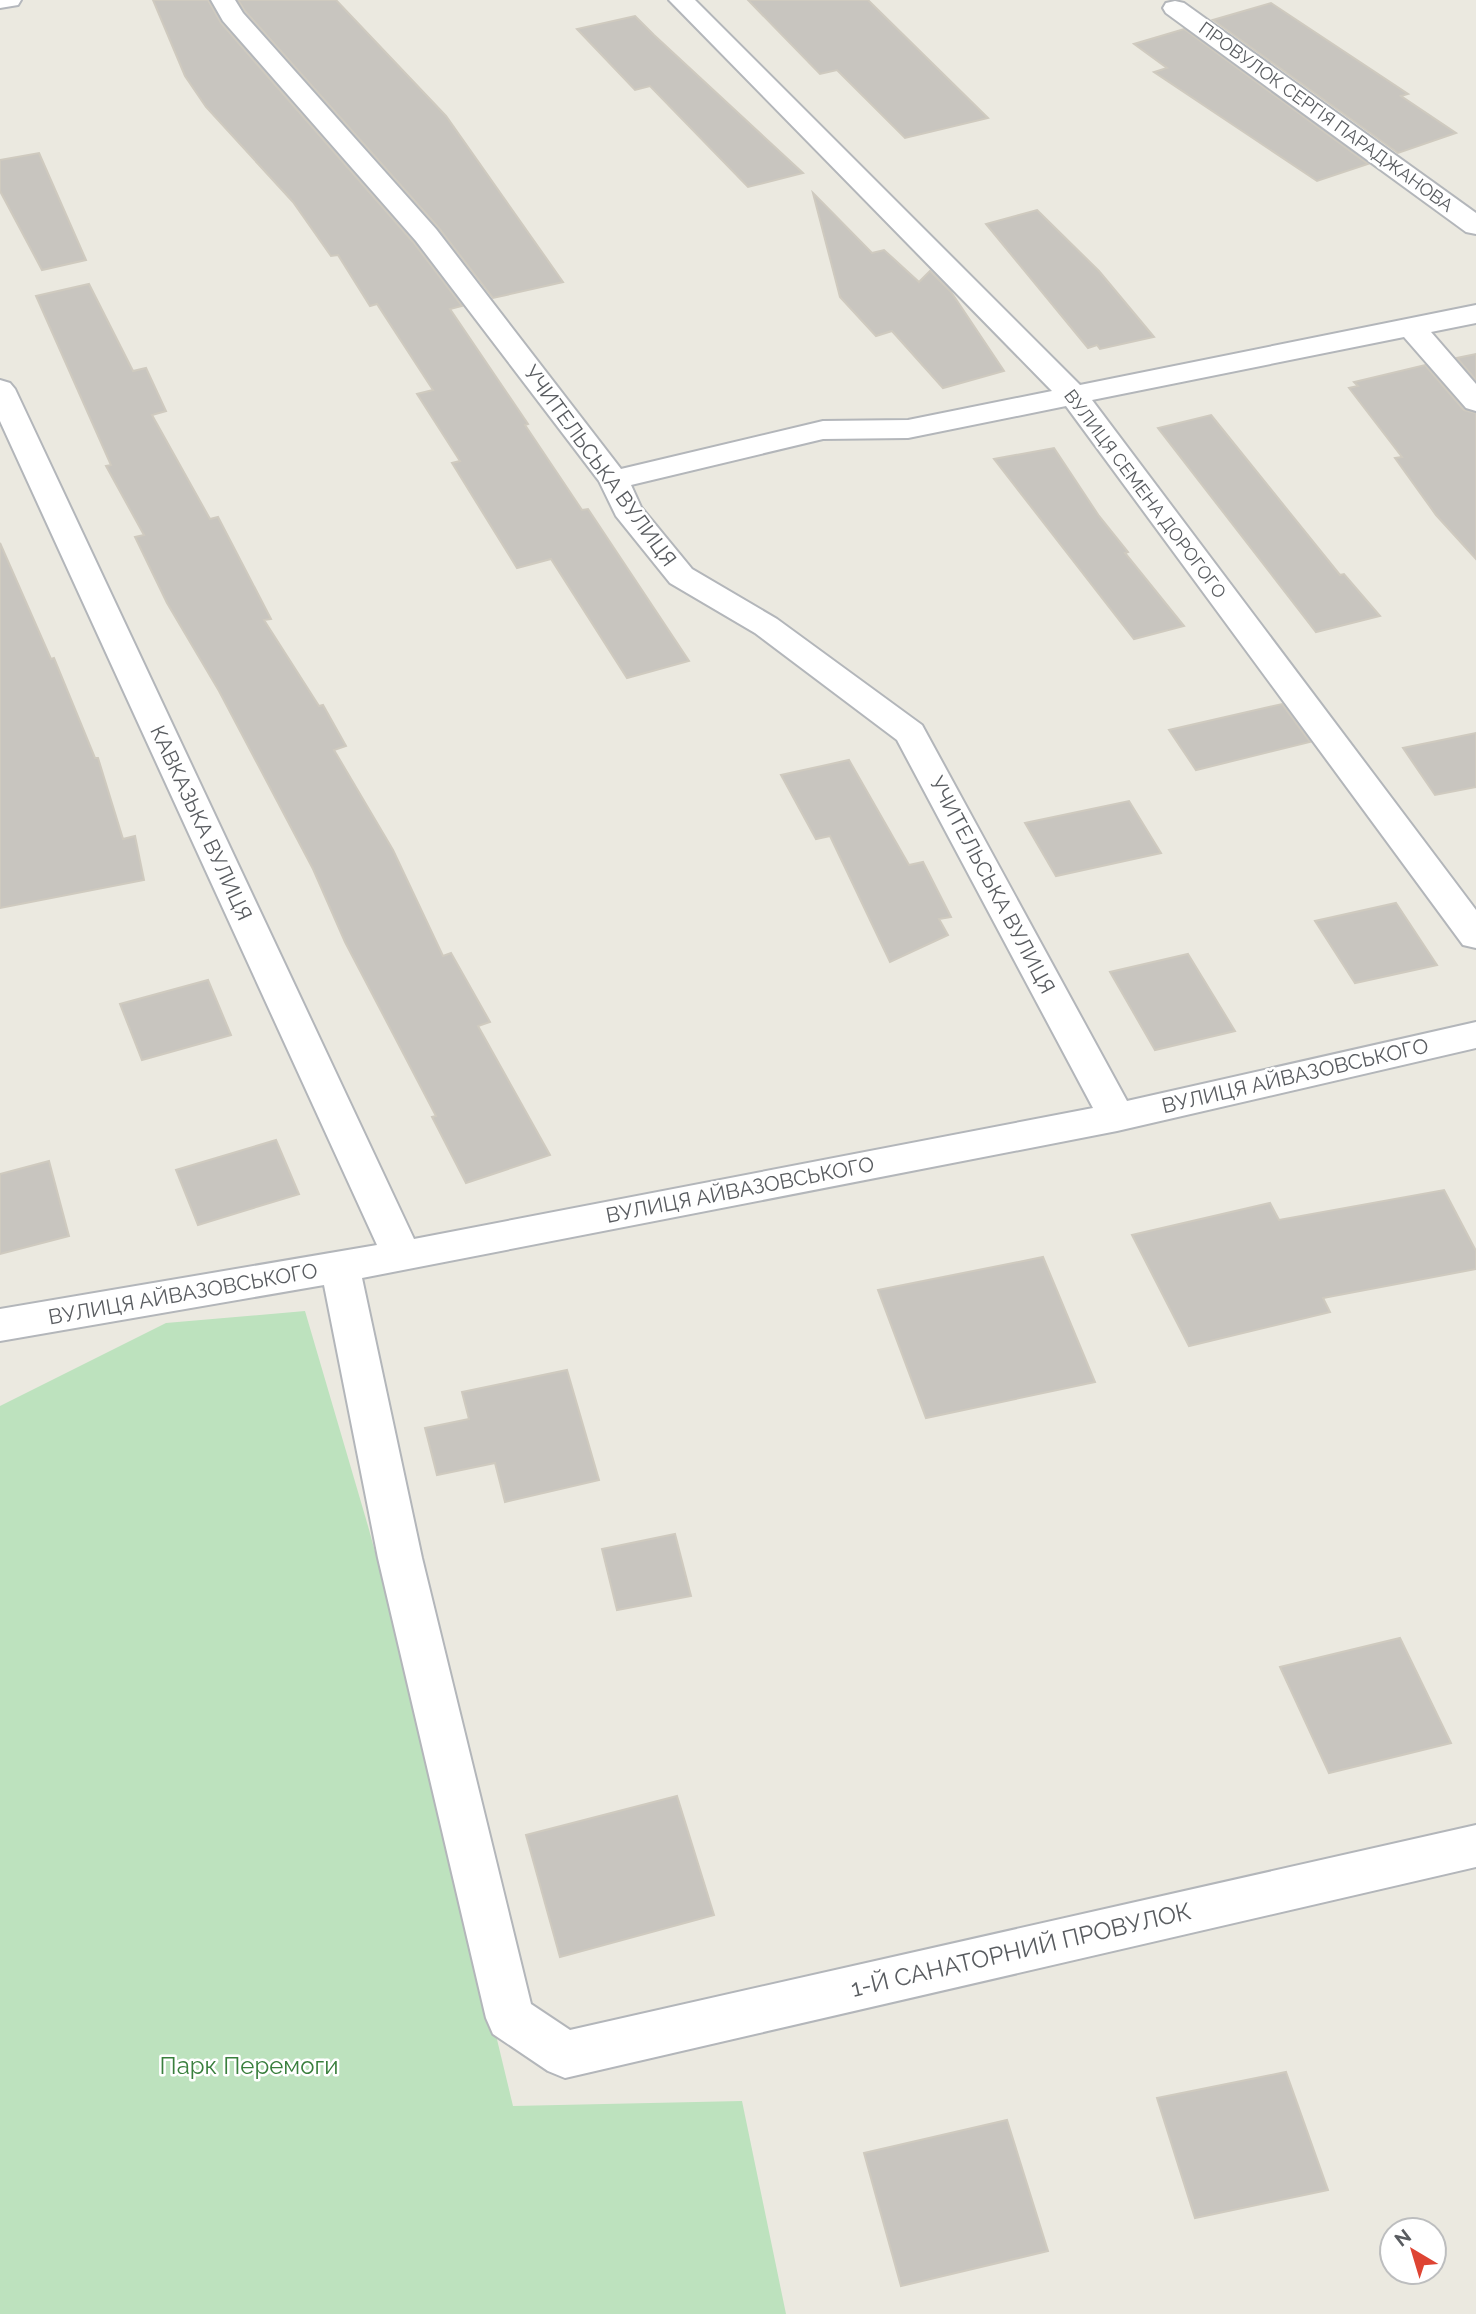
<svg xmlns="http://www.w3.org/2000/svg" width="1476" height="2314" viewBox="0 0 1476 2314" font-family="Raleway,sans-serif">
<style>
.green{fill:#bde2be}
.building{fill:#c8c5bf;stroke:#cfcabf;stroke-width:2}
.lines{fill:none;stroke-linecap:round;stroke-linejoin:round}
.street-casing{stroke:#b3b6ba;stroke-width:4}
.secondary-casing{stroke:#b4b7bc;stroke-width:4}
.street{fill:#fff;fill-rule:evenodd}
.secondary{fill:#fff;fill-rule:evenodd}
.labels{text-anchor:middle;stroke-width:5;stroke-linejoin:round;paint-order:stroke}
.far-street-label{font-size:18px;fill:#595c60;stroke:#fff}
.street-label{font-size:21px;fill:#595c60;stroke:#fff}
.near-street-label{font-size:24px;fill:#595c60;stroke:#fff}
.near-park-label{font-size:24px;fill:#397f3d;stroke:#fff}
</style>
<rect width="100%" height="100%" fill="#ebe9e0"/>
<path class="green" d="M305 1311 368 1526 414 1694 513 2106 742 2101 786 2314H0V1406L166 1323Z"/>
<g class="building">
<path d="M153 0H208L221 23 414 243 462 306 450 309 528 424 525 425 582 510 588 509 689 661 627 678 551 559 517 568 452 463 460 461 417 394 433 390 377 304 370 306 338 255 331 256 293 202 206 107 185 76Z"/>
<path d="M238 0H336L446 116 563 282 493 298 438 227 245 11Z"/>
<path d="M748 0H868L988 118 905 138 837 70 820 74Z"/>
<path d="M1271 3 1408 94 1401 96 1456 133 1398 153 1213 20Z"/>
<path d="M635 16 654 35 803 173 748 187 650 86 635 90 577 29Z"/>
<path d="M1184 29 1368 164 1317 181 1154 72 1167 68 1134 44Z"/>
<path d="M39 153 86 260 42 270 0 191V160Z"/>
<path d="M813 193 872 253 884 250 919 282 930 271 951 292 1004 371 943 388 892 331 876 336 840 297Z"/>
<path d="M1037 210 1099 271 1154 337 1100 349 1097 345 1088 348 986 224Z"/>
<path d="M89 284 133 371 146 368 166 411 152 415 210 519 218 517 271 619 264 620 319 706 323 705 346 746 334 750 393 850 443 956 451 953 490 1022 478 1026 550 1155 466 1183 432 1117 436 1116 345 942 313 869 219 691 167 603 135 537 144 535 106 466 111 465 36 296Z"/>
<path d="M1476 354V380L1457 358Z"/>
<path d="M1425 365 1464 410 1476 413V559L1436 515 1395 458 1402 457 1349 388 1358 386 1354 382Z"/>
<path d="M1211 415 1340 575 1344 574 1380 616 1316 632 1158 428Z"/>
<path d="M1054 448 1099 516 1128 552 1125 553 1184 626 1134 639 994 459Z"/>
<path d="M0 543 51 659 54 658 95 758H98L123 839 135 836 144 880 0 908Z"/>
<path d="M1282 704 1310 742 1196 770 1169 730Z"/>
<path d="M1476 733V787L1435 795 1403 748Z"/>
<path d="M849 760 909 865 923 862 951 917 939 919 948 935 890 962 830 836 816 839 781 775Z"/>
<path d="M1129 801 1161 853 1056 876 1025 823Z"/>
<path d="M1396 903 1437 965 1355 983 1315 921Z"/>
<path d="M1188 954 1235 1031 1155 1050 1110 972Z"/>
<path d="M208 980 231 1035 142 1060 120 1004Z"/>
<path d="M276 1140 299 1194 198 1225 176 1170Z"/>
<path d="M49 1161 69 1236 0 1254V1174Z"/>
<path d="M1444 1190 1476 1251V1269L1323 1298 1330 1312 1189 1346 1132 1235 1270 1203 1279 1220Z"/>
<path d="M1043 1257 1095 1382 926 1418 878 1290Z"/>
<path d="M567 1370 599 1480 505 1502 495 1463 437 1475 425 1428 469 1419 462 1392Z"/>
<path d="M675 1534 691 1596 617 1610 602 1549Z"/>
<path d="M1400 1638 1451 1743 1329 1773 1280 1667Z"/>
<path d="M677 1796 714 1915 560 1957 526 1835Z"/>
<path d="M1286 2072 1328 2190 1195 2218 1157 2098Z"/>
<path d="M1007 2120 1048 2251 901 2286 864 2153Z"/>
</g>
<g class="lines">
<g class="street-casing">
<g id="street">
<path d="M211 0H235L243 13 436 229 621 469 823 421 908 420 1052 391 669 0H695L1080 385 1476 305V323L1431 332 1476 384V411L1466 408 1404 337 1092 400 1476 910V948L1463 945 1066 406 908 438 823 439 631 485 641 507 692 569 777 619 922 725 1127 1101 1476 1022V1048L1117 1131 362 1278 422 1558 531 2004 570 2030 1476 1825V1867L565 2078 548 2071 493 2034 486 2018 378 1558 324 1285 0 1341V1309L377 1245 0 421V380L10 383 15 389 414 1239 1093 1108 897 740 755 633 670 583 616 516 599 481 416 241 223 21Z"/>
<path d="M1175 1 1184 3 1476 213V234L1466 232 1166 13 1163 8 1166 3Z"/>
</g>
</g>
<g class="secondary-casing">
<path id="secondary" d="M0 0H21L18 5 0 8Z"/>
</g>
<use href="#street" class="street"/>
<use href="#secondary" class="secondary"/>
</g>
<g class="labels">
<g class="far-street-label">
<text transform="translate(1326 117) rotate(36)" y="6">ПРОВУЛОК СЕРГІЯ ПАРАДЖАНОВА</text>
<text transform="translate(1145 494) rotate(53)" y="6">ВУЛИЦЯ СЕМЕНА ДОРОГОГО</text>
</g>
<g class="street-label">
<text transform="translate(600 466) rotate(54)" y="7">УЧИТЕЛЬСЬКА ВУЛИЦЯ</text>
<text transform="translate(201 823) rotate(65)" y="7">КАВКАЗЬКА ВУЛИЦЯ</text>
<text transform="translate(992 885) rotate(62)" y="7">УЧИТЕЛЬСЬКА ВУЛИЦЯ</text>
<text transform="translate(1295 1076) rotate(-13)" y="7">ВУЛИЦЯ АЙВАЗОВСЬКОГО</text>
<text transform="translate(740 1190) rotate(-11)" y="7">ВУЛИЦЯ АЙВАЗОВСЬКОГО</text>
<text transform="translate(183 1294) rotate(-10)" y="7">ВУЛИЦЯ АЙВАЗОВСЬКОГО</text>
</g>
<g class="near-street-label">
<text transform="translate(1021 1950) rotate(-13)" y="8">1-Й САНАТОРНИЙ ПРОВУЛОК</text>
</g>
<g class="near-park-label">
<text x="249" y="2074">Парк Перемоги</text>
</g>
</g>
<g transform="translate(1413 2251) rotate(322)"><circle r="33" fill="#ffffff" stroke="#bdbebf" stroke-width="2"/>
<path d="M0-5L12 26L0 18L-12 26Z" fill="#de4433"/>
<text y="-10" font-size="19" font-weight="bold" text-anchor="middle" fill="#595c60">N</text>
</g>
</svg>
